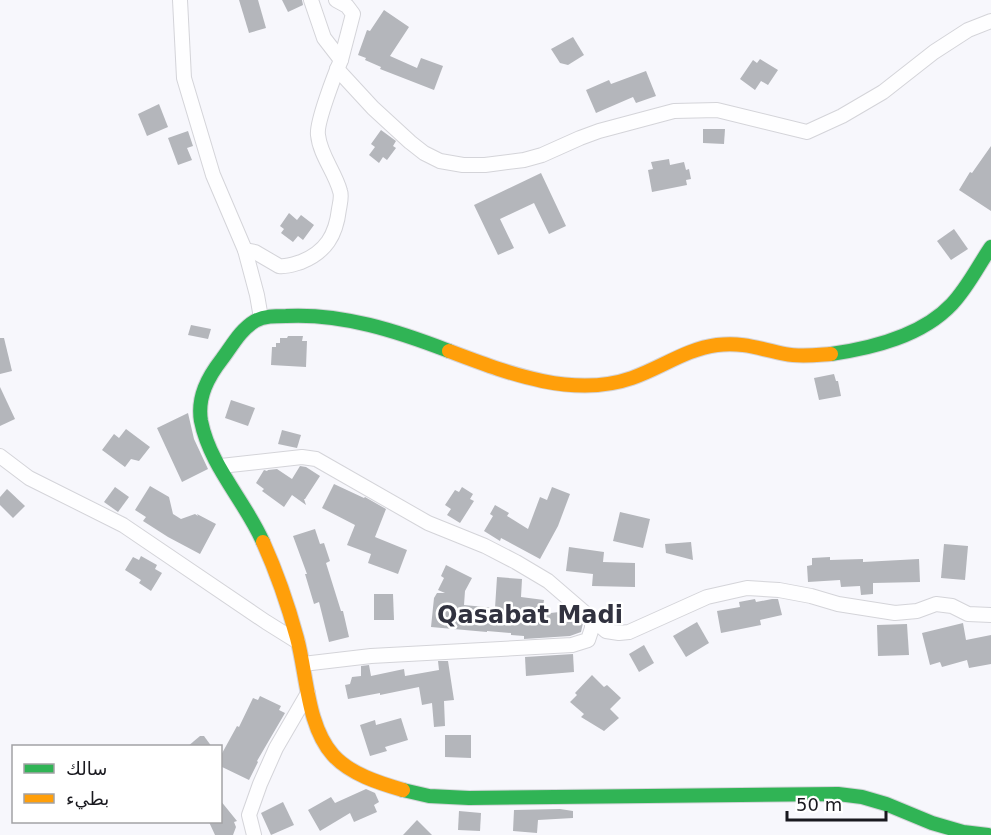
<svg xmlns="http://www.w3.org/2000/svg" width="991" height="835" viewBox="0 0 991 835" font-family="'DejaVu Sans','Noto Naskh Arabic',sans-serif">
<style>
.building{fill:#b4b6bb}
.lines{fill:none;stroke-linecap:round;stroke-linejoin:round}
.street-casing{stroke:#d4d4d9;stroke-width:16}
.fast-casing{stroke:#d4d4d9;stroke-width:16}
.slow-casing{stroke:#d4d4d9;stroke-width:16}
.street{stroke:#fefeff;stroke-width:14}
.fast{stroke:#30b455;stroke-width:14}
.slow{stroke:#ff9f0a;stroke-width:14}
.labels{text-anchor:middle;stroke-width:5;stroke-linejoin:round;paint-order:stroke}
.quarter-label{font-size:24px;font-weight:bold;fill:#31323f;stroke:#fff}
</style>
<rect width="100%" height="100%" fill="#f7f7fc"/>
<g class="building">
<path d="M239 0H258L266 28 249 33Z"/>
<path d="M282 0H302L303 5 288 12Z"/>
<path d="M384 10 409 27 390 56 417 68 421 58 443 66 434 90 380 69 381 67 365 60 366 58 358 55 367 30 370 31Z"/>
<path d="M573 37 584 55 568 65 560 63 551 49Z"/>
<path d="M760 59 778 70 768 85 761 81 755 90 740 79 753 60 757 63Z"/>
<path d="M646 71 656 96 636 103 633 97 596 113 586 90 609 80 611 84Z"/>
<path d="M159 104 168 127 147 136 138 114Z"/>
<path d="M703 129H725L724 144 703 143Z"/>
<path d="M381 130 396 141 393 146 396 148 387 160 383 157 379 163 369 155 375 147 371 144Z"/>
<path d="M188 131 193 146 187 148 192 160 178 165 168 138Z"/>
<path d="M991 146V211L959 190 970 172 972 173Z"/>
<path d="M669 159 670 165 684 162 686 170 689 169 691 179 686 180 687 185 652 192 648 170 653 169 651 162Z"/>
<path d="M541 173 566 226 549 234 534 203 500 219 514 248 498 255 474 205Z"/>
<path d="M289 213 297 220 301 215 314 225 303 240 298 236 293 242 281 233 284 229 280 226Z"/>
<path d="M954 229 968 249 951 260 937 241Z"/>
<path d="M191 325 211 329 208 339 188 335Z"/>
<path d="M288 336H303L302 341H307L306 367 271 365 272 347H276V343H280V338H287Z"/>
<path d="M0 338H4L12 371 0 374Z"/>
<path d="M834 374 836 381H838L841 396 819 400 814 378Z"/>
<path d="M0 387 15 419 0 426Z"/>
<path d="M231 400 255 408 248 426 225 418Z"/>
<path d="M188 413 194 439 208 469 182 482 157 428Z"/>
<path d="M126 429 150 447 139 461 131 459 125 467 102 450 114 434 119 438Z"/>
<path d="M282 430 301 435 297 448 278 444Z"/>
<path d="M300 466 306 467 320 476 305 499H304L306 505 292 495 284 507 262 491 264 489 256 483 264 470 267 471 268 470 277 469 292 479Z"/>
<path d="M334 484 364 498 365 497 386 509 375 537 407 550 398 574 368 563 371 554 347 545 355 525 322 508Z"/>
<path d="M150 486 169 497 173 514 181 519 195 514 198 516 197 514 216 524 200 554 168 537 143 521 146 517 135 510Z"/>
<path d="M115 487 129 497 118 512 104 502Z"/>
<path d="M462 487 473 494 470 499 474 501 460 523 447 515 451 509 445 505 455 490 459 492Z"/>
<path d="M552 487 570 494 558 526 540 559 501 538 500 541 484 531 493 516 490 514 495 505 509 513 507 516 528 529 540 497 547 500Z"/>
<path d="M7 489 25 506 13 518 0 505V497Z"/>
<path d="M620 512 650 519 643 548 613 541Z"/>
<path d="M315 529 320 544 324 543 330 561 326 563 341 611H343L349 637 329 642 319 602 314 604 305 574H307L293 536Z"/>
<path d="M691 542 693 560 666 553 665 544Z"/>
<path d="M944 544 968 546 965 580 941 578Z"/>
<path d="M569 547 604 552 603 562 635 563V587L592 586 593 574 566 571Z"/>
<path d="M141 556 157 565 155 569 162 573 151 591 139 583 141 580 125 570 133 557 139 560Z"/>
<path d="M830 557V560L863 559V562L919 559 920 582 873 583V594L861 595 860 586 841 587 840 580 808 582 807 566 812 565V558Z"/>
<path d="M446 565 472 578 465 591 464 605 495 608 497 577 522 579 521 597 544 600 542 614 568 611 583 623 581 632 570 636 524 639V636L511 635V633L487 631V632L431 627 434 598 437 593H445L438 590 444 578 441 576Z"/>
<path d="M374 594H393L394 620H374Z"/>
<path d="M755 599 756 602 772 599H778L782 615 760 620 761 625 721 633 717 611 740 607 739 602Z"/>
<path d="M697 622 709 643 686 657 673 636Z"/>
<path d="M963 623 966 640 991 635V664L969 668 967 660 942 667 940 662 930 665 922 633Z"/>
<path d="M907 624 909 655 878 656 877 625Z"/>
<path d="M644 645 654 663 639 672 629 654Z"/>
<path d="M573 654 574 672 526 676 525 657Z"/>
<path d="M438 661H448L454 700 444 701 445 726 434 727 432 703 422 705 419 687 380 695V693L348 699 345 685 350 684 352 677 361 676V666L369 665 371 676 404 669 405 676 439 670Z"/>
<path d="M592 675 604 687 607 685 621 698 610 709 619 718 604 731 581 717 584 714 570 702 577 695 575 693Z"/>
<path d="M260 696 281 706 279 710 285 713 257 761 258 762 249 780 220 766V757L237 726 239 727 253 698 258 700Z"/>
<path d="M401 718 408 740 385 747 387 751 370 756 360 725 375 720 376 725Z"/>
<path d="M445 735H471V758L445 757Z"/>
<path d="M200 736H204L212 747H187Z"/>
<path d="M366 789 375 793 379 802 374 805 377 812 354 822 350 813 320 831 308 810 331 797 335 803Z"/>
<path d="M220 800 237 821 234 822 236 827 233 835H215L209 822H220Z"/>
<path d="M283 802 294 825 271 835 261 813Z"/>
<path d="M560 809 573 811V818L538 820 537 833 513 831 514 810Z"/>
<path d="M459 811 481 813 480 831 458 830Z"/>
<path d="M417 820 432 835H403Z"/>
</g>
<g class="lines">
<g class="street-casing">
<g id="street">
<path d="M180 0 184 78 213 175 245 250 257 295 261 318"/>
<path d="M336 0 347 6 353 14 341 60"/>
<path d="M337 69 373 108 410 142 424 153 440 161 463 165H485L524 160 542 155 580 138 599 131 674 111 717 110 807 132 842 116 883 92 934 52 968 30 991 21"/>
<path d="M245 250 255 252 279 266C287 267 294 264 301 262 326 252 336 235 339 209 340 203 342 196 340 191 335 172 320 155 318 135 316 123 335 74 341 60L324 38 311 0"/>
<path d="M0 456 29 478 123 525 266 622 298 642"/>
<path d="M221 466 302 457 316 459 428 523 485 546 516 562 548 581 606 631 619 633 629 632 707 597 747 588 779 590 811 596 838 604 895 613 917 611 936 604 952 606 968 614 991 615"/>
<path d="M303 664 371 656 572 645 588 640 592 628V619"/>
<path d="M254 835 249 815 260 784 276 748 308 693"/>
</g>
</g>
<g class="fast-casing">
<g id="fast">
<path d="M831 354C873 348 922 336 952 304 968 287 978 266 991 247"/>
<path d="M263 542C245 501 210 466 201 421 197 397 208 377 222 359 232 346 240 330 255 321 264 316 275 316 286 316 342 313 397 331 449 351"/>
<path d="M403 790 429 796 469 798 838 794 862 797 886 804 932 823 963 832 988 835"/>
</g>
</g>
<g class="slow-casing">
<g id="slow">
<path d="M449 351C505 372 572 399 632 378 661 368 686 349 717 345 745 342 759 349 785 354 800 357 816 355 831 354"/>
<path d="M263 542C277 573 288 605 297 638 307 675 307 726 333 755 350 774 379 783 403 790"/>
</g>
</g>
<use href="#street" class="street"/>
<use href="#fast" class="fast"/>
<use href="#slow" class="slow"/>
</g>
<g class="labels">
<g class="quarter-label">
<text x="530" y="623">Qasabat Madi</text>
</g>
</g>
<rect x="12" y="745" width="210" height="78" fill="#ffffff" stroke="#a3a3a5" stroke-width="1.5"/>
<rect x="24" y="764" width="30" height="9" fill="#30b455" stroke="#a3a3a5" stroke-width="1.5"/>
<text x="66" y="775" font-size="18" fill="#19191f">سالك</text>
<rect x="24" y="794" width="30" height="9" fill="#ff9f0a" stroke="#a3a3a5" stroke-width="1.5"/>
<text x="66" y="805" font-size="18" fill="#19191f">بطيء</text>
<path d="M787 811v9h99v-9" fill="none" stroke="#19191f" stroke-width="3"/>
<text x="796" y="811" font-size="18" fill="#19191f" stroke="#ffffff" stroke-width="4.5" paint-order="stroke">50 m</text>
</svg>
